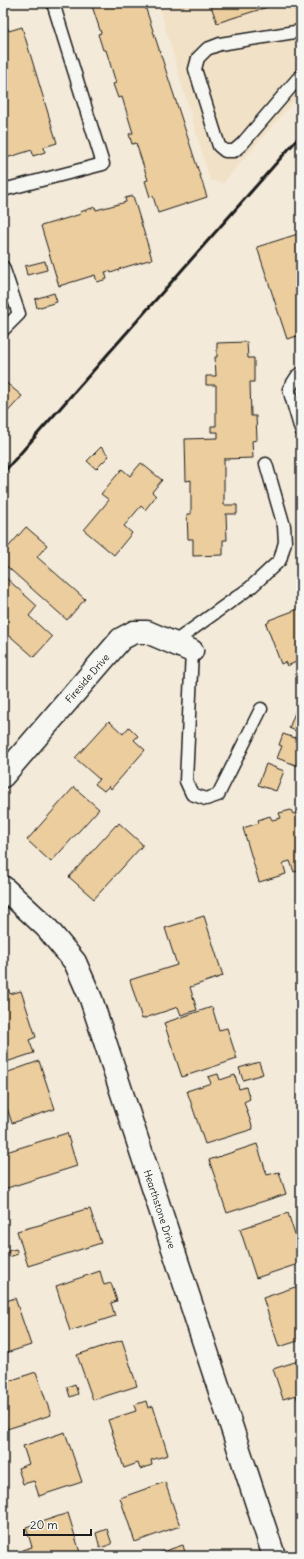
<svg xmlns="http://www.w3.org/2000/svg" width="304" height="1559" viewBox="0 0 304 1559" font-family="Delius,sans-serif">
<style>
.built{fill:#f1e1c7}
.building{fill:#ebcd9e;stroke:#1c1c1c}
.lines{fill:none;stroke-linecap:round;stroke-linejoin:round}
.lane-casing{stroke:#1c1c1c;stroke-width:15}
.street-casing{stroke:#1c1c1c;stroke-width:25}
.lane{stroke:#f6f6f2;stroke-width:12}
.street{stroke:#f6f6f2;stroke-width:22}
.rail{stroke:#1c1c1c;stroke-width:3}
.labels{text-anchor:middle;stroke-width:3.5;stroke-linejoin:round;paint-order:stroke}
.street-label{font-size:10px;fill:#1c1c1c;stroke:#f6f6f2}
</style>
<rect width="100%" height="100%" fill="#f3ead9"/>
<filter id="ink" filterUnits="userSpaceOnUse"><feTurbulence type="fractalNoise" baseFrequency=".025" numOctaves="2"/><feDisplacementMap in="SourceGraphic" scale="8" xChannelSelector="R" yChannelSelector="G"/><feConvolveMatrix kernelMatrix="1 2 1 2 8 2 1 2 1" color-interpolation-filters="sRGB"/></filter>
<g filter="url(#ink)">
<path class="built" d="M158 3H301V93L223 183 210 180Z"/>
<g class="building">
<path d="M91 3H144L207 197 158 213 153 196 150 197 145 181 148 180 136 143 132 144 129 134 133 133 122 97 118 98 113 84 116 83 106 50H103L98 34 101 33Z"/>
<path d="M210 3H280L217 23Z"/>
<path d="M293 3H301V8L295 10Z"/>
<path d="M7 27 9 31 22 27 57 143 44 147 45 152 33 156 32 150 3 159V28Z"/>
<path d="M133 196 152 259 119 269V270L111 273 110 271 105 272 107 279 97 282 95 275 59 286 41 226 81 214 80 212 95 207 96 210 126 202 125 198Z"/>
<path d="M301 233V335L287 339 257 247Z"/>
<path d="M45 261 47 270 27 275 25 266Z"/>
<path d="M54 293 57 302 37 308 35 299Z"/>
<path d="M247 342 248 358H254V382H250L251 416H256L257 440 252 441 253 458 224 459V505H237V514H226L227 540H223V555L193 556V539H188L187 514H191V480L186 481 185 439 218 438V432H211V426H216V385H206V376H216L215 357H217V343Z"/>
<path d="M3 380 22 396 3 417Z"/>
<path d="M101 447 109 456 96 469 87 461Z"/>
<path d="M141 463 162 480 152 492 156 496 145 510 141 506 124 526 132 533 114 555 84 530 109 500 101 494 122 469 130 476Z"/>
<path d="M26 527 47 545 37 557 85 599 67 620 3 563V553Z"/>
<path d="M3 575 37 606 29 616 52 637 34 657 10 636 3 643Z"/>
<path d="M301 608V660L287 666 285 662 281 664 266 624 269 622V620Z"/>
<path d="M298 705 301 706V767L277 758 282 746 279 745 283 734 295 738 298 732 289 728Z"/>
<path d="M109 721 123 734 129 727 138 736 134 740 145 750 111 789 109 786 104 791 95 784 99 779 75 758Z"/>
<path d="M266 764 284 771 276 791 258 785Z"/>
<path d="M74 787 99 809 51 862 27 840Z"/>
<path d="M291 810 293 814 301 811V870L294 872 290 861 283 863 286 874 259 882 243 828 259 823 258 820 270 816 272 820 281 818 279 813Z"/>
<path d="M119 823 142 844V846L94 899 69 877 116 825 117 826Z"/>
<path d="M204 916 223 976 190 987 197 1010 181 1015 178 1007 142 1019 130 980 177 965 165 928Z"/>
<path d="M8 987 10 994 21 991 36 1037 29 1040 34 1053 3 1063V988Z"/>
<path d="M212 1007 219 1030 227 1028 237 1059 182 1077 164 1023Z"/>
<path d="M39 1061 55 1109 12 1123 3 1096V1074Z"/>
<path d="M259 1062 263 1074 243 1080 239 1068Z"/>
<path d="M218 1074 220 1080 235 1075 239 1089 246 1087 250 1099 244 1102 253 1129 205 1144 187 1091 211 1083 208 1077Z"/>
<path d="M67 1133 77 1166 4 1189 3 1153Z"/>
<path d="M257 1144 267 1175 279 1172 286 1194 227 1213 209 1160Z"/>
<path d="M86 1209V1210L90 1209 101 1243 28 1266 17 1231 43 1224V1223L74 1214 73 1213Z"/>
<path d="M288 1213 300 1251 301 1250V1263L256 1278 240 1229Z"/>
<path d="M16 1249 18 1254 9 1257 8 1251Z"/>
<path d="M100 1271 104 1285 111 1283 117 1301 111 1303 115 1316 70 1331 56 1286Z"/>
<path d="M301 1285V1340L279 1347 263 1298Z"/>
<path d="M15 1298 31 1345 3 1354V1302Z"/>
<path d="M122 1340 137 1386 93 1400 77 1355Z"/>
<path d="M301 1360V1400L298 1401 296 1395 283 1399 273 1369Z"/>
<path d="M36 1372 51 1415 7 1429 3 1415V1383Z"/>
<path d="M75 1384 78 1394 70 1397 67 1387Z"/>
<path d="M146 1401 148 1408 153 1406 168 1455 151 1460 152 1465 140 1469 138 1463 124 1468 108 1420 136 1411 134 1405Z"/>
<path d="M65 1432 82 1482 39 1496 34 1481 23 1484 18 1468 29 1464 23 1446Z"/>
<path d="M165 1482 180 1526 135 1542 120 1498Z"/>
<path d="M68 1513 81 1556H23L22 1550 32 1547 26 1527Z"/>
<path d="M107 1529 112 1544 100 1548 96 1533Z"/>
<path d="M183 1545 186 1556H150Z"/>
</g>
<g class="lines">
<g class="lane-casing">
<g id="lane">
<path d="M301 31 220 44 207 49 198 58 195 69 219 146 225 151H234L242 144 301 75"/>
<path d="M3 190 103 164 53 3"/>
<path d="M3 267 19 314 3 330"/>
<path d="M301 374 298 375 289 389 301 430"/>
<path d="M173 643 251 587 280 560 285 542 284 526 266 464"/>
<path d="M192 651 186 781 192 794 206 799 218 795 261 709"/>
</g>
</g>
<g class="street-casing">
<g id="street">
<path d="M3 776 121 639 134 632H147L192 651"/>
<path d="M3 887 46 927 75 962 91 999 274 1556"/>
</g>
</g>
<use href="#lane" class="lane"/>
<use href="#street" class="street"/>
<path class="rail" d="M3 473 301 135"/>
</g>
</g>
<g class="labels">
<g class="street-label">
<text transform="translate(87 678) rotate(-49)" y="4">Fireside Drive</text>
<text transform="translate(160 1209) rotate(72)" y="4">Hearthstone Drive</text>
</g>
</g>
<rect width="304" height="1559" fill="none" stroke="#f6f6f2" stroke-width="16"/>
<rect x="8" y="8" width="288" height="1543" fill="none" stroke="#1c1c1c" stroke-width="1.5" filter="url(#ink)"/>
<path d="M24 1529v6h67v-6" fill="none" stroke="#1c1c1c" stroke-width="2"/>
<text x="30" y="1529" font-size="12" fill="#1c1c1c" stroke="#f6f6f2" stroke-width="3" paint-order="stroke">20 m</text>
</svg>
